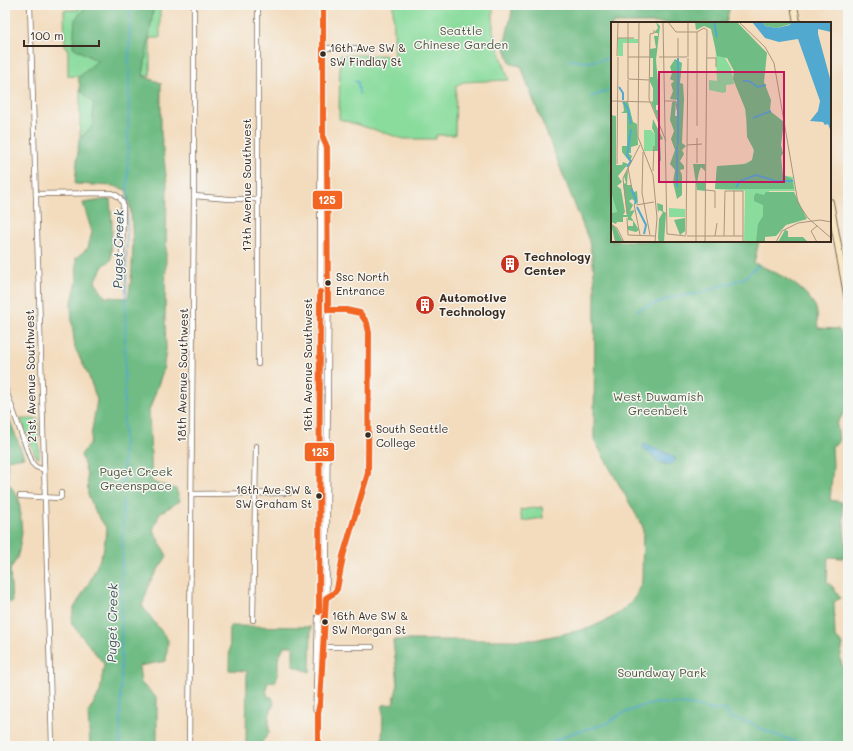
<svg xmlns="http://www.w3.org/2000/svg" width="853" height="751" viewBox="0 0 853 751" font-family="Mali,sans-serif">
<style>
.green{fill:#8adc9d;stroke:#62835e}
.forest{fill:#6fbc84;stroke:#557351}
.water{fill:#52a9cf;stroke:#466a76}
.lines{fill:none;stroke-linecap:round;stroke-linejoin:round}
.stream{stroke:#52a9cf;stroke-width:1.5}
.minor-casing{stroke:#7b6856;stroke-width:6}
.tertiary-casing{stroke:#7b6856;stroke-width:7}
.secondary-casing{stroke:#7b6856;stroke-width:8}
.minor{stroke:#fff;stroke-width:4.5}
.tertiary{stroke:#fff;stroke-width:5.5}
.secondary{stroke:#f7e8c3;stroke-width:6}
.bus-1-casing{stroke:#f6f6f2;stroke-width:9}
.bus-1{stroke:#f26522;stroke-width:6}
.bus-dot{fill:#3b2a1e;stroke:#f6f6f2;stroke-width:1.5}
.labels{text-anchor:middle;stroke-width:3;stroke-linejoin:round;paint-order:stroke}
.bus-label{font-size:11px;fill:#3b2a1e;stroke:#f6f6f2;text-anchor:start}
.park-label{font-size:12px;fill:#4f563e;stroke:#f6f6f2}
.street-label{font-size:12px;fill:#3b2a1e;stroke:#f6f6f2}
.poi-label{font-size:12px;font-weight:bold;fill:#3b2a1e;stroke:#f6f6f2;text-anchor:start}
.water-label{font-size:13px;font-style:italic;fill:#43565c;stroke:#f6f6f2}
.inset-river{fill:none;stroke:#52a9cf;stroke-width:2}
.inset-road{fill:none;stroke:#a9957d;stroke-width:1}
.view{fill:#c2185b;fill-opacity:0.15;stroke:#c2185b;stroke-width:2}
.inset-edge{fill:none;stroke:#3b2a1e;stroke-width:2}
.line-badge{stroke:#f6f6f2;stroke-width:1.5}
.badge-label{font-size:11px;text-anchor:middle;font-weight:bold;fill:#fff}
</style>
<rect width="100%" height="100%" fill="#f6f6f2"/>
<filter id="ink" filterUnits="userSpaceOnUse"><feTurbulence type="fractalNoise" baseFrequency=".025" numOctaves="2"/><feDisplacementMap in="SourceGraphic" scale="8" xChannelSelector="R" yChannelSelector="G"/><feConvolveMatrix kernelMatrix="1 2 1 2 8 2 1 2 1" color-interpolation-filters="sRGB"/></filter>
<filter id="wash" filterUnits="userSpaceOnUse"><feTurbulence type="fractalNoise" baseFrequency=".012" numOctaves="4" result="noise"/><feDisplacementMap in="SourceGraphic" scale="16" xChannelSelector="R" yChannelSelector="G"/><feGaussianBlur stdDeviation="0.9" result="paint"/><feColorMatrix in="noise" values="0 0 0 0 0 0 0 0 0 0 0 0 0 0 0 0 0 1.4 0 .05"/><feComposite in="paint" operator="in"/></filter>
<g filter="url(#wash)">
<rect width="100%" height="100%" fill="#f3dcbd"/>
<g class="green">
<path d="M78 5H120L119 161 80 160V77L68 76V47H65L64 10H78Z"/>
<path d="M131 5H160V38H150V76H131Z"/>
<path d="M393 5H493V31L509 80 463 82 456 86 455 135H436V139H404L339 119 340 55H384L395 60Z"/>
<path d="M21 419H38L39 458 36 457Z"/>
<path d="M542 507 543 518 522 521 520 510Z"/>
</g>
<g class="forest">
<path d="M88 5H154L143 76 161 83V133L167 184 165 319 166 350 163 371 149 411 152 482 176 489 180 501 160 513 153 530 167 556 150 582 142 606 168 640 166 661 139 666 141 683 157 698V746H90L88 713 100 692 104 664 71 623 74 608 90 581 103 552 107 529 95 511 88 495 87 474 81 455 90 442 97 400 88 374 75 348 72 323 71 306 77 281 76 258 88 248 92 232 83 203 110 199 112 224 111 260 103 266 95 282 105 297 128 298C134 272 135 215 126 190L114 186 75 184 79 139 93 126V103L81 91 78 78 97 61 73 47 75 19Z"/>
<path d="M511 5H730L726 23H612V241H759L754 263C777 273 801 283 815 306 818 312 817 322 818 328L838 329 848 343V406L837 424 839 442 832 446 833 465 830 500 842 502 846 552 843 558 828 557 827 582 833 587 840 598 834 602 835 637 843 644 840 659 848 681V690L839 700 848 705V746H382L383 705 393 704 398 684 393 640H534L590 628 611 618 623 610 635 597 642 581 643 527 603 456 594 439 595 286 593 263 589 241 528 86 521 66 511 64 504 46 512 12Z"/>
<path d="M5 408 24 457 7 460 8 482 19 499 22 533 18 556 10 570 12 602H5Z"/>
<path d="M230 626 311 627 310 672 293 666V646H284L278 659V675L275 682 268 681 266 690 268 697H272L274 703 269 716V733L259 746H246L247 671 229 670Z"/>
</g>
<path class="water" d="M645 444 669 454 676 459 673 463 669 465 658 462 649 452 643 448V445Z"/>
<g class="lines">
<g class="stream">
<path d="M569 60 587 62 606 59 612 60"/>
<path d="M355 81 358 82 359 94"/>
<path d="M591 97 612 89"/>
<path d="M637 310 677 296 697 294 733 282 744 278 759 265"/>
<path d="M123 493 130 5"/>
<path d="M120 746 123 500"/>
<path d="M550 746 552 742 572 733 606 724 620 715 639 707 657 703 690 705 712 710H726L730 718 752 723 761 729 795 742 848 744"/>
</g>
</g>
</g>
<g filter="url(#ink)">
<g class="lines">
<g class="minor-casing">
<g id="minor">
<path d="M30 5 42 391 52 746"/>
<path d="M323 48H355"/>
<path d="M36 194 112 193 116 195 120 198 123 204 122 260"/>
<path d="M194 196 229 199H257"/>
<path d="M258 364V5"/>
<path d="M5 388 32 463 36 467 44 470"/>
<path d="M191 494 289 493"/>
<path d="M20 496 59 498 61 497V493"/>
<path d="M253 620 256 446"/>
<path d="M320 647H372"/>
<path d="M189 746 194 196V5"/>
</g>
</g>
<g class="tertiary-casing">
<g id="tertiary">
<path d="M319 710 326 598 328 305 327 147 323 138"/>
<path d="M318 746V712L316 709 319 598 321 148 323 138V5"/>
</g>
</g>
<g class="secondary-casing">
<g id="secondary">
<path d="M794 5 797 23"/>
<path d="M830 202 848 300"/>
</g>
</g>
<use href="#minor" class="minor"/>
<use href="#tertiary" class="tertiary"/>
<use href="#secondary" class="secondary"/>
<g class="bus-1-casing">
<g id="bus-1">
<path d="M319 612 320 292"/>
<path d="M318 746V712L320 703 326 598 334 593 337 589 343 556 368 473 369 333 367 323 360 313 346 310H328L327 147 323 138V5"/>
</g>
</g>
<use href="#bus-1" class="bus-1"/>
</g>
</g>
<defs>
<g id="building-disc" transform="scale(1)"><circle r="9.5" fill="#c8321e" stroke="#f6f6f2"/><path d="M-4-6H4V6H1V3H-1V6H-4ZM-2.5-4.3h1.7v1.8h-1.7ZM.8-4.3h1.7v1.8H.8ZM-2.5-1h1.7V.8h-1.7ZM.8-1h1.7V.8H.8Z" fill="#fff"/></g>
</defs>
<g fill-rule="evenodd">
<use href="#building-disc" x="510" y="264"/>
<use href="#building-disc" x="425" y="305"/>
</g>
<g class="bus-dot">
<circle cx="323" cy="54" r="3.5"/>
<circle cx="328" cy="283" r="3.5"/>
<circle cx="368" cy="435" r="3.5"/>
<circle cx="319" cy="496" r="3.5"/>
<circle cx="325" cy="622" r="3.5"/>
</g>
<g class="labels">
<g class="bus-label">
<text x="330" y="52">16th Ave SW &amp;<tspan x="330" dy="14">SW Findlay St</tspan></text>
<text x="336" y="281">Ssc North<tspan x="336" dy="14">Entrance</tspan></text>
<text x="376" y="433">South Seattle<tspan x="376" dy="14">College</tspan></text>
<text x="312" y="494" text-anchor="end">16th Ave SW &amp;<tspan x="312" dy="14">SW Graham St</tspan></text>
<text x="332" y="620">16th Ave SW &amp;<tspan x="332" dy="14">SW Morgan St</tspan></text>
</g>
<g class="park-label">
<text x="461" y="35">Seattle<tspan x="461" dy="14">Chinese Garden</tspan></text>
<text x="658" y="401">West Duwamish<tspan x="658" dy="14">Greenbelt</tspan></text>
<text x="136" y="476">Puget Creek<tspan x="136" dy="14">Greenspace</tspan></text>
<text x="662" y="677">Soundway Park</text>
</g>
<g class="street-label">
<text transform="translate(247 185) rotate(-90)" y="4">17th Avenue Southwest</text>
<text transform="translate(308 365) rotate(-90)" y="4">16th Avenue Southwest</text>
<text transform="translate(183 375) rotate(-89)" y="4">18th Avenue Southwest</text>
<text transform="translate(31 376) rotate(-91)" y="4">21st Avenue Southwest</text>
</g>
<g class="poi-label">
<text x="524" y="261">Technology<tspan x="524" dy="14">Center</tspan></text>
<text x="439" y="302">Automotive<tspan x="439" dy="14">Technology</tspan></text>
</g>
<g class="water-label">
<text transform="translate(118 249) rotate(-89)" y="5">Puget Creek</text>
<text transform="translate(112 623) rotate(-89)" y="5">Puget Creek</text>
</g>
</g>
<g transform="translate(611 22)">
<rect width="220" height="220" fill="#f3dcbd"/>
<path d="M7 16 27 17V21H12V34H7ZM104 17 118 35 114 36 120 46 123 62 115 63V70L112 71 98 68V58L106 59ZM134 35 172 132H169L171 153 182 155 184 169H158V187L149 220H133L134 169 104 167 106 144H127L145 137 134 91ZM33 108H40L44 112V124L41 129H33ZM0 169H2L6 190 0 191ZM58 186 74 187V195H58Z" fill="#8adc9d"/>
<path d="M45 0 49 4 45 38 49 83H45V88H49V104L40 80 42 79V66L39 60V55H42V36H39V27L45 26 43 14H47V11H43L47 6ZM84 0H126L156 31 153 60 160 78 159 89 173 100 170 123 172 131 170 135 172 153 181 157 183 167H104L106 144 135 142 141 138 143 128 136 115 135 89 122 57 123 49 116 36 106 34 100 7 93 4 85 8ZM152 0H180V2L166 6 154 4ZM64 37 71 41 69 61 72 62 73 77 71 121 75 124 71 128 73 132 69 139 73 144V147L69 148 71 153V173L66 177 62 160 64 148 59 142 64 128 60 117 63 109 59 98 61 80 65 79 64 94H67L68 87 67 78 59 77 62 69 60 62 63 59 59 57 61 51 59 45ZM12 80H17L22 100 26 102 27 123 20 125V131H17L21 134 19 140 11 130V124H16V91H10L13 89ZM0 93 5 94V143H11L12 140 17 142 7 154 11 160 6 164 10 167 14 190 12 193H16L12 162 15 161 13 154 17 148 16 163H20L23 170 26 169 27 182 21 177 18 179 22 183 19 189 24 188 20 195 28 208 25 210 17 208V204H22V199L17 198V195H12V200H6L5 202 0 200V191L6 190 0 169ZM42 97 52 117 49 118 50 139 47 138V129H41L44 123V112L41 106ZM82 142H94V149L90 145 88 150 86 161H94V169L86 168ZM155 170H183L196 197 175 203 165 214 154 215V220H145L147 202 152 194V183L143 179V174L145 171 153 173ZM46 181 52 183V189L55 191 53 220H48L47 216 48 197 52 190 48 188 47 191ZM74 196V209L69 213 63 198ZM0 202 5 206 12 220H4ZM174 208 177 209V215H192L197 220H167Z" fill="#6fbc84"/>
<path d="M141 0H152L154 4 166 6 179 3 180 0H220V10L207 7V12L220 60V110L217 102 214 103 212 100 199 99 207 89 209 79 187 17 168 20 154 16Z" fill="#52a9cf"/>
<path class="inset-river" d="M103 0 106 15M132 59H138L147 65 155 63M8 65 12 71V78M12 80 17 87 20 102M142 96 160 89M67 123V36M16 145 20 139 16 134 20 107M66 165V124M125 165 129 159 145 153 165 159H182M20 167 25 177 24 182M26 185 35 203 33 212"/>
<path class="inset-road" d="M28 0 27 115 42 153 46 196 44 220M52 0 56 212 75 214M57 0 65 10H86L93 6 96 8 94 220M128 0 154 25 163 41 187 181 197 196 220 216M43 8V11L39 12 38 77 55 119M7 16H23M6 34 7 0M17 35V0M17 35H38M48 35H76M67 35V16M77 35V0M96 36H105V45M17 57V35M17 57 38 58M1 79 39 80M17 79V58M54 79H65L66 88M86 104V10M76 123 91 122M32 130 31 171 39 213M86 141V116M6 142 7 35M17 146 21 167M42 149 43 124M95 168 104 169V186M23 182 29 213M25 183 43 180M16 192 12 156 29 123M16 196 17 213 44 214M0 202 6 206 13 220M75 213 77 36M76 214H132M104 214 106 201M113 214 114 169H132V220M123 214V168M85 220V161M165 220 171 209 187 201 209 198 220 200M206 220 200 209 206 204"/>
<path class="view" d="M48 50H173V160H48Z"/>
<rect width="220" height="220" class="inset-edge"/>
</g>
<g class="line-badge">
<rect x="312" y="190" width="31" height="20" rx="4" fill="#f26522"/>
<rect x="304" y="442" width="31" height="20" rx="4" fill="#f26522"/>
</g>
<g class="badge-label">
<text x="327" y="204">125</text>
<text x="320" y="456">125</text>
</g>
<rect width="853" height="751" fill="none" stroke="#f6f6f2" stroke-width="20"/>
<path d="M24 40v6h75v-6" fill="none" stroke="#3b2a1e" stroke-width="2"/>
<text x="30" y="40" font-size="12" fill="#3b2a1e" stroke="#f6f6f2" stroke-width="3" paint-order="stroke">100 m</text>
</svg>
